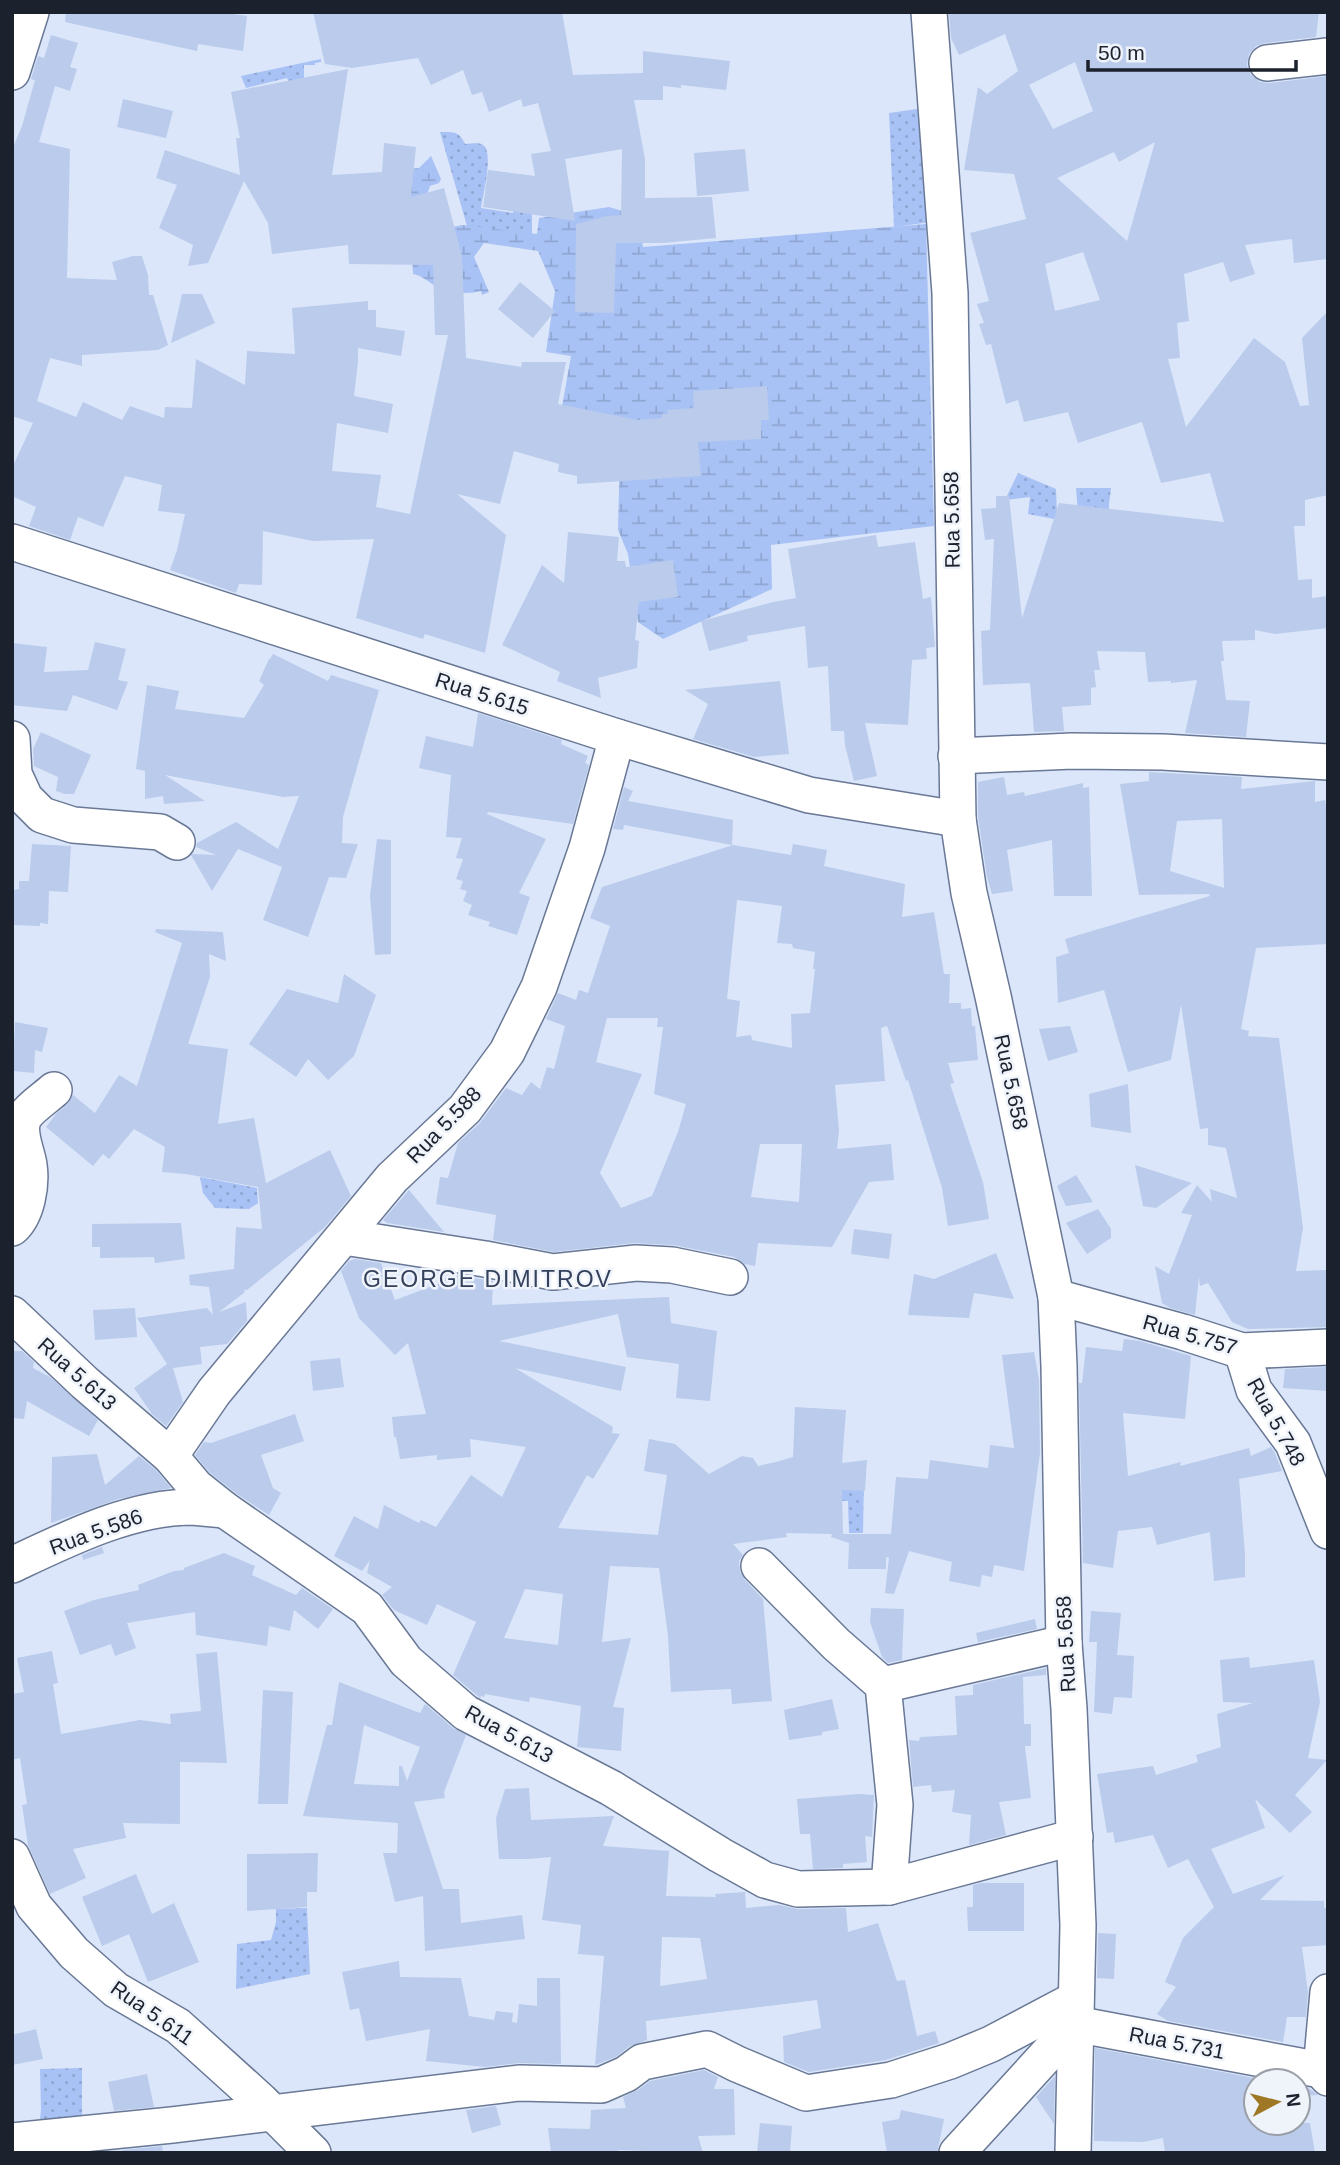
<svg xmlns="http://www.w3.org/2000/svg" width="1340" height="2165" viewBox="0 0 1340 2165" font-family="Arial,sans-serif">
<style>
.grass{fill:url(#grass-dots)}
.wetland{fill:url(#wetland-marsh)}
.building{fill:#bacbeb;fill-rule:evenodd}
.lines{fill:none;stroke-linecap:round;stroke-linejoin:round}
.minor-casing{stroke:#697895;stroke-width:38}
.minor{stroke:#fff;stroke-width:35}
.labels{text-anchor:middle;stroke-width:5;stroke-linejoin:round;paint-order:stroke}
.street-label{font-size:21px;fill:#1b212d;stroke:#eff3fa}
.neighbourhood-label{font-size:23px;letter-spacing:2px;fill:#34415c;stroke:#eff3fa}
</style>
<defs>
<pattern id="grass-dots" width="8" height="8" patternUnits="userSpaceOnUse" patternTransform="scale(1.75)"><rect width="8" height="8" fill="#a8c2f5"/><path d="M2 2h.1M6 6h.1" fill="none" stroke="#90a6d2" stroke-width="1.8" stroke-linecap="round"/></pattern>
<pattern id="wetland-marsh" width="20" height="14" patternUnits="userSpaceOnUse" patternTransform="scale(1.75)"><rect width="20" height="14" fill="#a8c2f5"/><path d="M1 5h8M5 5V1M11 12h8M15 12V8" fill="none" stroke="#90a6d2"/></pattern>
</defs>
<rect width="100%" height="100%" fill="#dbe6fa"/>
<g class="grass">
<path d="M321 59V62L315 63V65H304V81L298 102 287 78 246 88 241 76Z"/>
<path d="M924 108 931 222 894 227 889 113Z"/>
<path d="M440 132C454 132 459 131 465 144 471 144 478 142 483 145 494 152 483 195 481 208L513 213 518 185 532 206V236L467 226Z"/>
<path d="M1018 473 1056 489 1057 514 1078 513 1076 488H1111L1106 529 1028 514 1030 497 1005 500Z"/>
<path d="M200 1177 257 1188 258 1203 249 1209 215 1208 203 1193Z"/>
<path d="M864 1477 863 1533H849L848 1501H800Z"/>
<path d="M307 1908 310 1974 236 1989 237 1944 271 1940 276 1922V1909Z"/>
<path d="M82 2068V2124L39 2128 41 2110 40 2069Z"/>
</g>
<g class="wetland">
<path d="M431 156 441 179 439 183 430 186 425 200 405 202V169L419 168Z"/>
<path d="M609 207 639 216 643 247 926 224 934 526 771 545 772 589 663 639 638 622 628 554 618 530 620 449 556 440 571 356 546 352 555 291 538 251 484 243 474 257 489 292 482 295 481 291C467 295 446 293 434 285 426 280 422 276 413 274L411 236 462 225 537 234 539 218Z"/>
</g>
<g class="building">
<path d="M66 12H219L247 16 243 51 198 44 197 51 65 22Z"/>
<path d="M313 12H562L573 75 643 73V51L730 61 726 90 681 85V88L663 86V100H634L645 159V198L712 197 716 238 663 243H616L614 313 575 312 576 224 607 216 621 215 622 149 565 159 575 221 483 207 488 170 535 176 531 154 551 151 538 103 523 107 521 99 489 112 482 92 472 95 463 70 431 85 418 58 352 68 325 64Z"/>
<path d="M949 12H1319L1316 37 1265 43 1256 46 1249 54 1247 65 1251 75 1260 82 1269 83 1328 76V259L1294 263 1292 239 1245 245 1255 274 1230 282 1223 262 1184 274 1189 321 1177 323 1180 358 1168 359 1186 427 1254 338 1285 362 1300 406 1309 405 1302 338 1328 311V495L1305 500V526H1294L1298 580 1312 579V598L1328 596V628L1275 634 1255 630V640L1222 641 1224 661H1221L1226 700 1250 701 1246 737 1185 733 1197 680 1171 683V681L1148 682 1145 652 1097 651 1100 670H1094L1096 687 1091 688V705L1062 707 1064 731 1034 732 1030 683 983 685 981 631 990 630 994 539 985 540 981 509 996 508V496H1009L1022 618 1059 503 1224 522 1210 473 1161 483 1142 422 1078 443 1068 412 1024 422 1018 400 1006 404 991 344 986 345 979 324 984 323 977 304 989 301 970 233 1026 219 1014 174 964 170 978 87 987 94 1018 71 1005 34 959 55 951 38ZM1075 62 1093 111 1053 129 1029 85ZM1155 142 1127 241 1057 178 1114 152 1119 162ZM1083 252 1100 300 1055 311 1045 264Z"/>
<path d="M51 35 78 43 70 67 77 69 70 91 55 86 39 142 70 149 67 278 117 280 112 262 133 256H142L148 275 149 295H153L168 345 158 350 82 355V366L50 358 37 401 76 417 83 402 122 420 130 406 164 418 165 407 192 408 196 359 245 385 247 351 295 354 292 308 368 301V310H376V327L405 331 401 356 358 348V362L354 396 393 404 388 433 337 423 332 471 381 475 376 507 410 514 448 335H435L433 265 349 264 348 245 272 254 268 223 244 181 208 263 188 266 193 245 159 228 177 185 156 178 165 150 240 175 236 138H240L231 92 348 69 332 175 382 172 384 143 416 147 411 197 444 188 462 256 466 358 521 367 522 362H566L558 404 638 420 662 418V414H668L667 410 694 408 693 391 767 386 769 420H761V439L698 442 701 476 577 484V476L558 472 559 464 514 451 500 504 457 494 506 535 485 653 425 634 423 639 356 618 374 539 313 541 263 531 262 585 239 584 236 593 170 570 177 550 185 514 158 511 162 485 125 476 103 527 78 517 70 540 29 526 36 507 12 496V468L33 423 12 416V150L22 126 35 80 31 79 38 56 44 58Z"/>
<path d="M123 99 173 111 166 138 117 127Z"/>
<path d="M745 149 749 191 697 196 694 153Z"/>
<path d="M520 282 555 311 533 338 498 309Z"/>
<path d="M182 294H202L215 323 171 343Z"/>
<path d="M568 532 619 537 617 561H625L626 567 673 560 678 597 639 602 635 640 639 641 637 668 598 678 601 698 557 681 560 672 502 645 542 565 564 583Z"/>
<path d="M876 535 878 547 915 542 923 599 931 597 935 647 926 648 927 659 912 660 908 725 865 723 877 776 854 781 845 745 844 731H831L828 666 808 668 805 626 747 636 748 641 709 651 701 621 773 602 796 598 788 549Z"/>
<path d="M95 642 126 649 118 680 128 682 117 710 73 695 67 711 12 705V643L47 647 44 672 88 670Z"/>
<path d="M273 654 328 681 331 675 379 690 343 817 342 843 358 844 346 878 329 877 308 937 263 920 282 867 238 849 212 891 191 855 193 854 216 855 196 847 197 843 236 822 278 849 299 796 283 797 165 775 205 801 164 804 163 796 145 799V771L136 769 147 685 179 691 175 709 244 718 264 685 259 681 269 659H270Z"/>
<path d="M780 681 789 754 754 757 693 739 708 704 685 690Z"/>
<path d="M478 713 562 740 561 744 588 756 585 763 589 765 573 824 488 812 487 814 546 839 519 893 530 897 517 935 488 926 490 922 468 915 472 905 463 901 467 891 460 889 463 881 456 879 463 859 456 858 462 838 446 837 451 775 419 768 426 736 473 747Z"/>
<path d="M41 732 91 755 74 794H65L56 791 58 777 34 766 33 749Z"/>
<path d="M1149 772 1242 777 1241 789 1315 781V802L1325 800 1328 816V944L1256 948 1241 1029 1249 1031 1248 1036 1279 1038 1303 1228 1296 1271 1328 1270V1327L1248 1329 1232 1322 1208 1283 1200 1286 1199 1277 1195 1315 1170 1308 1162 1303 1155 1266 1169 1274 1192 1215 1181 1213 1197 1185 1212 1202 1210 1189 1237 1198 1226 1148 1208 1145V1128L1200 1129 1181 1005 1171 1060 1128 1072 1104 990 1058 1003 1056 957 1069 953 1065 939 1210 896 1209 894 1139 895 1120 784 1149 781ZM1222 819 1224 888 1170 871 1177 821Z"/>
<path d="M1004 777 1007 795 1024 792 1025 796 1083 783V788L1089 787 1092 896H1054L1052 840 1007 850 1013 891 992 894 987 877 978 817V782Z"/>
<path d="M624 787 633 791 628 801 733 820 732 845 624 825 623 830 613 829Z"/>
<path d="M377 839 391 840V954L375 955 370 896Z"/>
<path d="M32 844 71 846 68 892 49 891 48 924 40 923V926L14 925V890L19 889V881H29Z"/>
<path d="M793 844 827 850 824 866 905 884 902 917 934 912 944 974H950L949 1003H961V1009L971 1008 972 1026H975L978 1060 948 1063 954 1083 950 1084 983 1182 989 1219 948 1226 942 1188 908 1080 906 1081 887 1026 881 1028 885 1081 835 1085 839 1130 837 1149 891 1144 894 1180 869 1182 832 1247 758 1243 755 1266 745 1264 734 1257 673 1245 634 1243 554 1252 493 1240 496 1215 436 1204 440 1177 448 1178 458 1143 479 1124 506 1088 522 1095 531 1082 540 1089 547 1067 554 1069 565 1026 546 1019 558 993 576 1000 579 990 588 993 610 926 590 918 602 887 733 845 791 855ZM737 900 782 906 777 943 792 944 793 948 815 952 813 969H815L810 1013 791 1014 792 1048 752 1040 751 1035 736 1037 740 1001 727 999ZM607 1018H658L657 1027H663L654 1094 686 1104 678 1132 652 1196 621 1208 600 1173 642 1074 596 1062ZM760 1144H802L799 1202 751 1197Z"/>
<path d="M156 929 223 932 226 961 209 954 210 977 188 1044 228 1049 218 1124 254 1118 266 1183 330 1150 351 1196 325 1227 247 1290H244L245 1292 219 1312 246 1302 247 1321 227 1344 200 1347 202 1364 173 1368 183 1402 166 1426 152 1414 134 1388 167 1364 137 1318 207 1308 213 1315 209 1287 190 1285 189 1275 234 1269 236 1227 262 1229 258 1187 186 1174 162 1172 165 1147 134 1129 109 1159 103 1154 93 1166 46 1127 56 1114 67 1105 73 1095 95 1113 119 1075 137 1086 182 943 155 932Z"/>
<path d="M344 974 376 995 354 1056 328 1080 308 1059 296 1077 249 1044 287 989 338 1003Z"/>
<path d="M15 1022 48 1028 42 1052 35 1050 34 1073 13 1071Z"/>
<path d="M1070 1026 1078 1052 1048 1061 1039 1029Z"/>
<path d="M1128 1084 1131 1133 1091 1127 1089 1094Z"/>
<path d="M1135 1165 1192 1183 1156 1208 1143 1206Z"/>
<path d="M1076 1175 1093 1202 1066 1206 1057 1186Z"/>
<path d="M409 1190 444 1232 387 1223 383 1220Z"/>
<path d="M1098 1209 1111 1229V1238L1087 1254 1066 1223Z"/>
<path d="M181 1223 185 1259 155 1263 154 1257 100 1258V1247H92V1224Z"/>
<path d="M854 1229 892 1234 889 1259 851 1254Z"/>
<path d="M996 1253 1014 1299 974 1293 969 1318 908 1315 914 1274 934 1279Z"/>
<path d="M355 1259 381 1263 395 1300 438 1284V1279L454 1277V1275L493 1281 492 1305 669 1297 671 1323 717 1331 710 1401 676 1398 679 1364 627 1357 618 1314 499 1341 626 1367 621 1391 515 1368 613 1427 612 1433 620 1434 593 1479 587 1475 558 1528 658 1535 667 1475 644 1471 649 1439 675 1444 709 1474 742 1456 753 1458 758 1466 776 1462 793 1457 795 1407 846 1410 842 1463 867 1460 865 1491 842 1490 843 1534H891L896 1477 928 1479 930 1460 988 1468 990 1445 1014 1448 1002 1355 1034 1352 1039 1380 1040 1453 1024 1571 994 1565 992 1577 982 1575 980 1587 949 1581 952 1562 909 1551 894 1594 885 1593 889 1558 886 1557V1569H848L849 1543 831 1537 832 1534 786 1533 787 1537 733 1544 743 1555 739 1561 740 1572 745 1580 763 1599 772 1701 732 1704 731 1689 671 1692 668 1636 659 1568 610 1566 602 1642 631 1638 613 1707 624 1708 621 1751 577 1747 581 1706 530 1697 529 1702 485 1694 484 1697 481 1696 480 1698 453 1675 476 1622 437 1604 427 1625 394 1610 382 1595 392 1587 367 1573 370 1560 362 1571 334 1556 354 1516 378 1529 384 1505 419 1523 421 1520 436 1527 471 1475 502 1497 526 1447 470 1439 471 1457 437 1460V1455L400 1459 396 1437H394L392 1417 426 1414 408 1343 395 1355 359 1318 341 1271 349 1261ZM525 1589 563 1594 558 1645 504 1638Z"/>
<path d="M135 1308 137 1337 95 1340 93 1310Z"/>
<path d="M1124 1339 1140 1341 1191 1356 1185 1419 1123 1413 1128 1476 1181 1462 1180 1466 1249 1448 1251 1456 1271 1447 1275 1453 1282 1471 1239 1479 1245 1554V1577L1214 1581 1210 1532 1157 1545 1152 1527 1118 1531 1113 1568 1083 1563 1079 1383H1082L1086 1347 1122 1351Z"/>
<path d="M12 1351H22L34 1362 33 1368 50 1377 98 1420 89 1436 27 1401 24 1419 12 1418Z"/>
<path d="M340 1358 344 1387 313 1391 310 1361Z"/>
<path d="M1328 1367V1391L1283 1388 1285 1369Z"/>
<path d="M295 1414 304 1441 261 1455 273 1488 281 1493 269 1515 237 1494 210 1473 195 1455 204 1442 211 1443Z"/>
<path d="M97 1454 105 1485 139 1456 156 1470 171 1488 118 1499 51 1523 52 1457Z"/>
<path d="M102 1547 104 1553 83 1560 82 1555Z"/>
<path d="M224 1553 255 1566 252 1575 296 1595 302 1588 333 1609 318 1629 294 1610 290 1631 269 1626 267 1646 196 1635 195 1612 127 1623 136 1648 115 1656 111 1644 80 1655 64 1611 94 1600 139 1590 138 1585 174 1571 184 1570V1568Z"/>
<path d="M871 1608 904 1609 902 1660 888 1663 882 1657 870 1622Z"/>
<path d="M1091 1611 1121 1613 1117 1655 1134 1656 1132 1698 1114 1697 1112 1714 1094 1712 1097 1642H1089Z"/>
<path d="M1035 1619 1037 1629 978 1642 976 1633Z"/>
<path d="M52 1651 58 1683 53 1684 61 1734 140 1720 171 1724 170 1714 201 1711 196 1654 217 1652 227 1763 180 1762V1824L123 1823 126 1838 73 1849 86 1878 50 1894 28 1845 22 1805 27 1804 20 1758 12 1760V1694L24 1692 17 1658Z"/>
<path d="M1249 1657 1250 1668 1314 1660 1320 1702 1308 1758 1327 1760 1295 1795 1312 1812 1290 1833 1255 1799 1265 1828 1211 1849 1233 1894 1285 1875 1260 1900 1324 1901V1908H1328V1945L1302 1947 1308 1992 1306 2017H1287L1283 2042 1168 2021 1157 2014 1176 1987 1165 1982 1183 1938 1214 1907 1188 1859 1168 1868 1153 1835 1115 1843 1113 1832 1107 1833 1097 1774 1153 1766 1156 1775 1198 1762 1196 1755 1221 1747 1217 1714 1253 1703 1223 1702 1220 1660Z"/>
<path d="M1046 1668V1675L1023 1677 1024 1724H1031V1746H1025L1031 1798 999 1802 1006 1835 969 1845 971 1815 952 1812 955 1790 932 1792 931 1785 913 1787 909 1740 919 1741 920 1737 957 1735 955 1696 973 1695V1685Z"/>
<path d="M339 1682 420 1713 425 1704 453 1728 466 1735 444 1792 445 1798 414 1802 443 1889H459L461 1923 522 1915 525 1939 425 1951 423 1896 395 1902 383 1853H397L398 1823 303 1816 327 1725H332ZM364 1725 420 1747 407 1781 402 1766H399V1786L354 1784Z"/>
<path d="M263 1690 293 1692 288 1804H258Z"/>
<path d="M832 1699 839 1729 822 1732V1735L789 1740 784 1710Z"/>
<path d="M529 1788 531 1820 614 1816 603 1846 669 1851 666 1896 716 1897 715 1894 745 1892 746 1908 779 1905 798 1909 846 1908 848 1932 878 1923 897 1981 905 1980 917 2036 935 2031 939 2043 886 2060 809 2072 784 2062 783 2036 821 2028 817 2000 646 2021 647 2040 630 2046 616 2057 595 2065 604 1956 578 1954 581 1925 542 1920 551 1857 529 1859H499L496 1818 505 1789ZM662 1937 700 1938 707 1979 660 1986Z"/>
<path d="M859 1794 874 1795 872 1837 865 1836 867 1862 843 1864V1868L813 1869 810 1834H800L797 1799Z"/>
<path d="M318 1853 317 1892H307V1907L247 1911V1854Z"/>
<path d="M136 1874 152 1914 174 1903 199 1962 148 1982 129 1934 102 1946 82 1897Z"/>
<path d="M981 1883H1024V1931H968L967 1907H973V1885Z"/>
<path d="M1098 1933 1116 1934 1114 1979 1097 1978Z"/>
<path d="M399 1961 400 1977 461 1978 469 2016 494 2020 496 2011 513 2013 512 2022 517 2023 519 2004 537 2006V1978H560L561 2064 519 2063 485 2067 426 2061 430 2029 366 2041 359 2008 350 2010 342 1972Z"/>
<path d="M36 2029 43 2059 12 2065V2035Z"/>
<path d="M1095 2048 1270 2081 1256 2080V2123H1310L1315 2153H1165L1163 2138 1143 2142 1094 2141Z"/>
<path d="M704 2070 718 2077 714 2089H734L735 2135 698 2136 703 2153 618 2150V2153H551L548 2128 590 2129 591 2110 626 2108 623 2097 638 2090 650 2081Z"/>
<path d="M147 2074 154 2107 114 2111 108 2082Z"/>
<path d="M1055 2076 1054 2124 1036 2097Z"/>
<path d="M1298 2086 1310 2089 1318 2095 1298 2096Z"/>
<path d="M496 2106 501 2125 472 2133 466 2110Z"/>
<path d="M901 2110 944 2119 937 2153H887L882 2122 899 2119Z"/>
<path d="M760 2123 792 2126 790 2153H757Z"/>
<path d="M162 2146 163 2153H123V2150Z"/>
</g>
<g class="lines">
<g class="minor-casing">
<g id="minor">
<path d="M929 12 950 293 958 819 969 893 993 996 1056 1297 1059 1366 1064 1643 1069 1709 1078 1925 1073 2153"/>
<path d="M1267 63 1328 56"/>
<path d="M12 72 31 12"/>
<path d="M12 542 617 737 809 795 958 819"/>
<path d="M12 739 14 774 25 798 42 815 73 825 160 832 177 842"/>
<path d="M956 756 1072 751 1163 752 1328 762"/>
<path d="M12 1228C27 1215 32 1185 29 1165 27 1151 16 1130 25 1116 31 1107 45 1098 54 1090"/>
<path d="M344 1237 485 1259 553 1272 636 1263 672 1265 730 1277"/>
<path d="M1056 1297 1183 1332 1242 1351 1328 1347"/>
<path d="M12 1314 85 1383 170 1456 196 1487 225 1510 367 1608 406 1661 466 1713 611 1788 720 1855 765 1880 798 1889 889 1887 1075 1837"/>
<path d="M1242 1351 1254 1390 1293 1443 1328 1531"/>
<path d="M170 1456 214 1392 392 1178 465 1109 507 1052 539 987 587 848 617 737"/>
<path d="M12 1565C67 1539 131 1507 192 1507 203 1508 214 1509 225 1510"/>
<path d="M759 1566 836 1644 883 1685 895 1805 889 1887"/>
<path d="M883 1685 1064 1643"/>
<path d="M12 1857 34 1906 74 1953 116 1990 178 2026 261 2101 313 2153"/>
<path d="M1328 1992 1321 2070 1328 2078"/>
<path d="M12 2141 172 2125 519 2083 601 2085 626 2074 642 2062 707 2049 737 2064 806 2093 891 2080 950 2061 991 2044 1076 1999"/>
<path d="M957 2153 1075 2024 1321 2070"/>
</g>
</g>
<use href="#minor" class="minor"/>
</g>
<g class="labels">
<g class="street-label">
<text transform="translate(952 520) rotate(-91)" y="7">Rua 5.658</text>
<text transform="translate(482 694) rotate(18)" y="7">Rua 5.615</text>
<text transform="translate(1011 1082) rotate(78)" y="7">Rua 5.658</text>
<text transform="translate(444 1125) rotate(-46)" y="7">Rua 5.588</text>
<text transform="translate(1190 1335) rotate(16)" y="7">Rua 5.757</text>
<text transform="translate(77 1374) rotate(42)" y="7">Rua 5.613</text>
<text transform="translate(1276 1422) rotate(61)" y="7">Rua 5.748</text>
<text transform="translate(96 1532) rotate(-20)" y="7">Rua 5.586</text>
<text transform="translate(1066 1644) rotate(-93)" y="7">Rua 5.658</text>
<text transform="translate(509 1734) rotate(29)" y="7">Rua 5.613</text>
<text transform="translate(152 2013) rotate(35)" y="7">Rua 5.611</text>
<text transform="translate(1177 2043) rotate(11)" y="7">Rua 5.731</text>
</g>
<g class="neighbourhood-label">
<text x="488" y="1287">GEORGE DIMITROV</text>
</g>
</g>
<rect width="1340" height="2165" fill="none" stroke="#1b212d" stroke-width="28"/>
<g transform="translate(1277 2102) rotate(83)"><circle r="33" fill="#eff3fa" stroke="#9a9fa8" stroke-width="2"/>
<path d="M0-5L12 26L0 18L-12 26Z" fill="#9e7825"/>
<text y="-10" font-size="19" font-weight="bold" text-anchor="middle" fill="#1b212d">N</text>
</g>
<path d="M1088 60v10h208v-10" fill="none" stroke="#1b212d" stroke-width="3.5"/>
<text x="1098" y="60" font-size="21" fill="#1b212d" stroke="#eff3fa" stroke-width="5" paint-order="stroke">50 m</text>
</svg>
